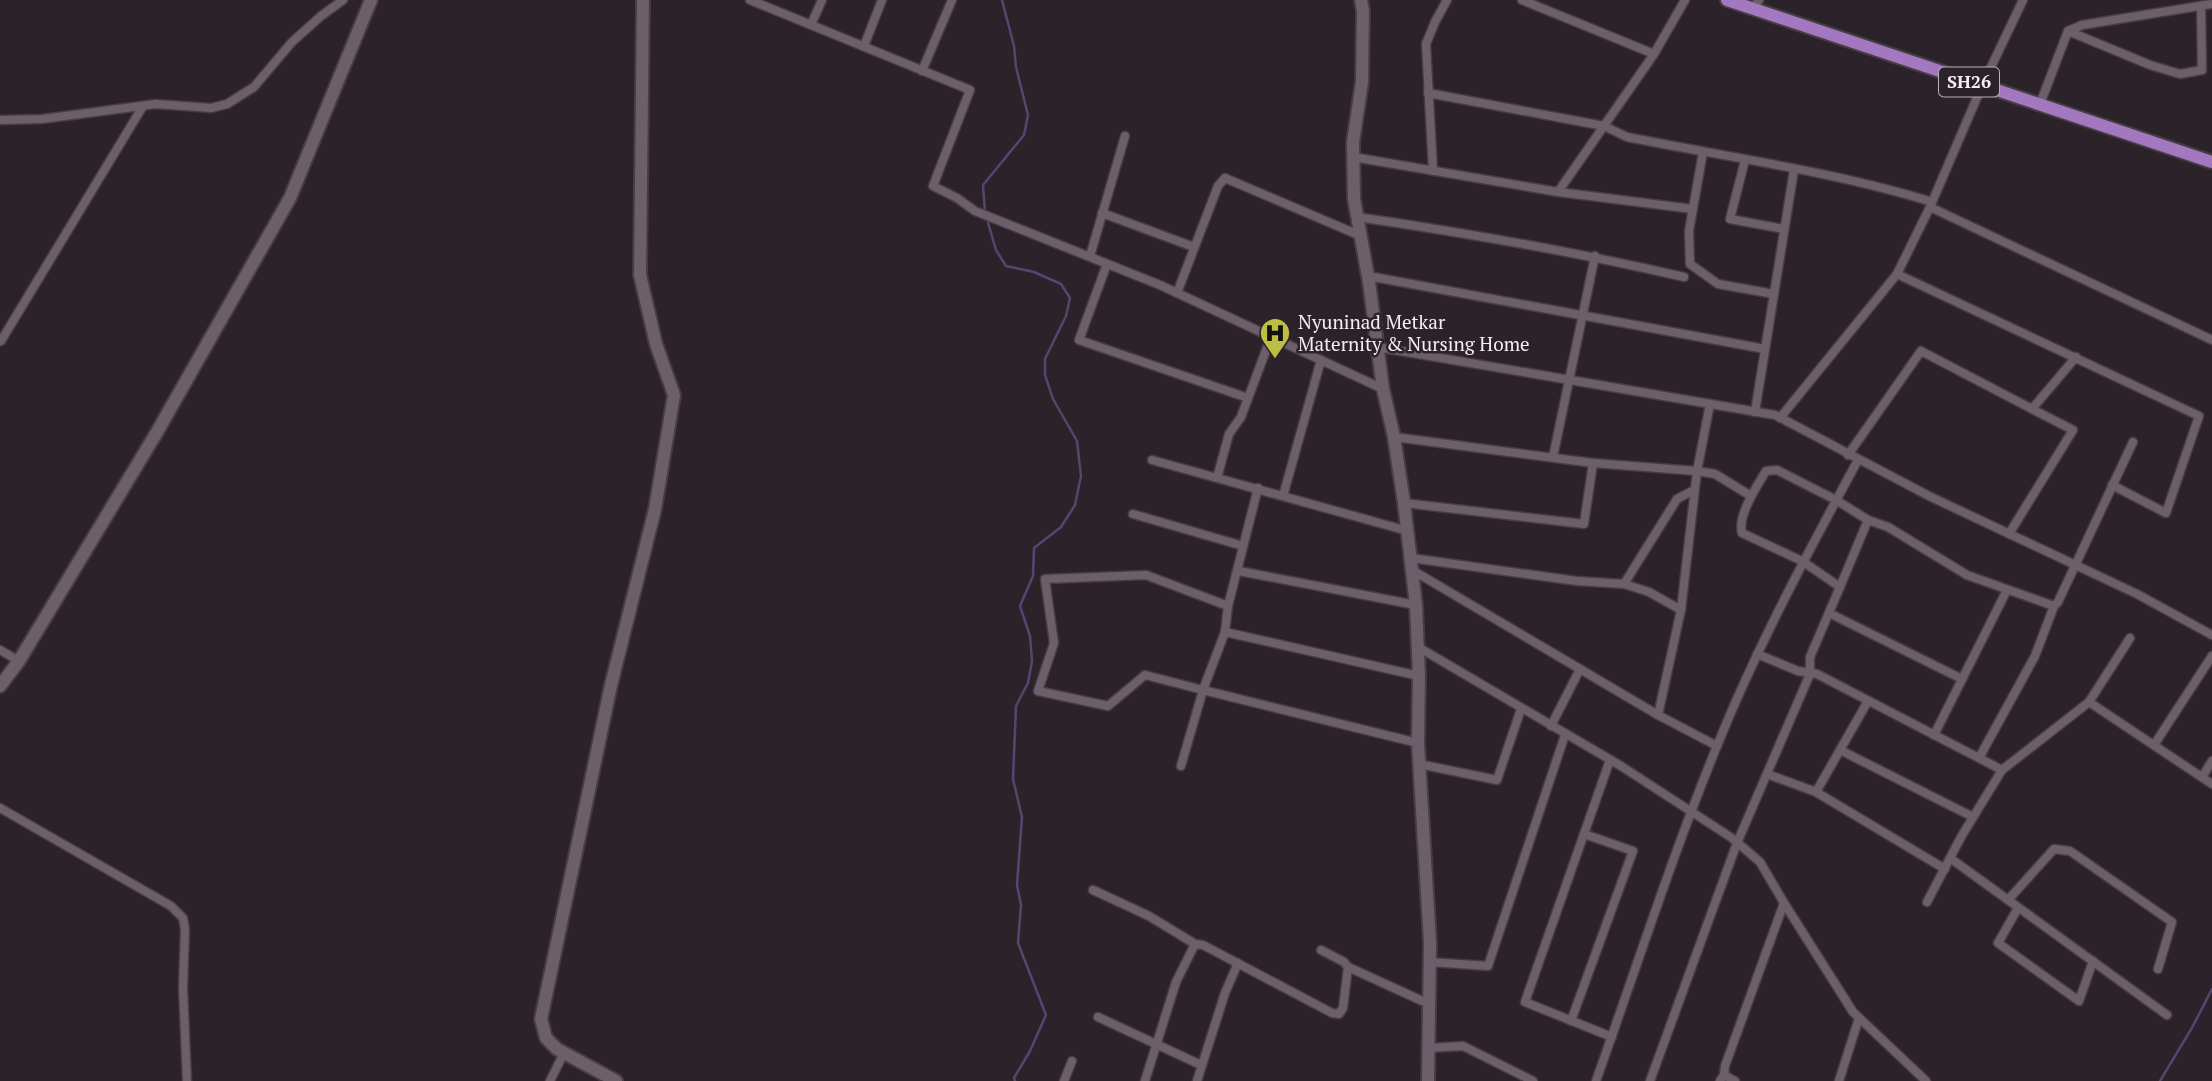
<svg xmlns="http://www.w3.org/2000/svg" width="2212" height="1081" viewBox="0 0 2212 1081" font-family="'PT Serif',serif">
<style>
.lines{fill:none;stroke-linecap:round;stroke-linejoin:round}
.stream{stroke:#534770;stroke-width:2.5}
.street-casing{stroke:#463d44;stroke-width:11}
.secondary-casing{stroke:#463d44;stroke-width:16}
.primary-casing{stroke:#463d44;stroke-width:16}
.street{stroke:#6c5f69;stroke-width:8}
.secondary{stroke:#6c5f69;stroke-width:12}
.primary{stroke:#a378c0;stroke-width:12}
.labels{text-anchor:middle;stroke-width:5;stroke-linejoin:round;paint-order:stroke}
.shield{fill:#2c2229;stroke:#b9b1b6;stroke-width:2}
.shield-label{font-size:18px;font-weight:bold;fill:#f5eef3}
.poi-label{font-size:19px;fill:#f5eef3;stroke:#2c2229;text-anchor:start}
</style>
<rect width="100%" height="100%" fill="#2c2229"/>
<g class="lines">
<g class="stream">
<path d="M985 212 983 185 1024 135 1028 115 1016 67 1014 46 1002 0"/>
<path d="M987 219 996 250 1006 266 1034 272 1061 284 1070 298 1066 316 1045 359V375L1053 399 1077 441 1081 476 1075 505 1061 527 1034 548 1033 576 1020 606 1030 636 1032 661 1028 683 1016 706 1013 779 1022 817 1017 885 1021 905 1018 943 1046 1015 1030 1051 1014 1078 1015 1081"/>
<path d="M2160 1081 2193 1026 2212 989"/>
</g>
<g class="street-casing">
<g id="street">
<path d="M750 0 970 90 933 186 957 198 975 211 1160 285 1383 389"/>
<path d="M1522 0 1654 54"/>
<path d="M1752 9 1759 0"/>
<path d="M811 25 822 0"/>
<path d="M2068 31 2150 65 2180 74 2202 70 2201 6"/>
<path d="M864 46 882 0"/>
<path d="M922 71 952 0"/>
<path d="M1428 93 1604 126 1627 137C1727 157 1836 172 1932 202"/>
<path d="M2040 104 2068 31 2082 25 2212 4"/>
<path d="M0 120 42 119 156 104 211 108 227 104 254 87 292 42 321 16 343 0"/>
<path d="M1703 152 1689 231 1690 264 1718 284 1774 294"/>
<path d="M1353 157 1558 192 1654 54 1685 0"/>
<path d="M1745 160 1730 219 1784 229"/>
<path d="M1433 171 1426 44 1435 22 1447 0"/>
<path d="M1558 192 1693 209"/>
<path d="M1930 207 2212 340"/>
<path d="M1102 213 1194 247"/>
<path d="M1357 217C1467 233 1576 252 1684 277"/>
<path d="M1090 256 1125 136"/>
<path d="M1107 264 1079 340 1248 398"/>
<path d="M1897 274 2199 416 2166 513 2112 485"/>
<path d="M1368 276 1765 349"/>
<path d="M1177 293 1218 186 1225 178 1361 236"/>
<path d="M1271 337 1241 417 1229 434 1217 478 1408 531"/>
<path d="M1 341 143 106"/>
<path d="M1377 347 1775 415 1929 496 2137 594 2212 635"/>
<path d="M1710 404 1697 471 1715 474 1751 496"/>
<path d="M1755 412 1794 170"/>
<path d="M1780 418 1897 274 1930 207 1982 86 2023 0"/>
<path d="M1394 437 1593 463 1697 471 1681 610 1658 715"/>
<path d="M1848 455 1921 351 2032 409 2076 357"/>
<path d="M1553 457 1595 256"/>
<path d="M1152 460 1217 478"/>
<path d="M1258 488 1228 606 1225 632 1419 676"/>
<path d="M1283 496 1321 360"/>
<path d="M1404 503 1584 524 1593 463"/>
<path d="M1133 514 1243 546"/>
<path d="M1868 520 1888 527 1967 575 2054 606"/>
<path d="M2009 534 2073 430 2032 409"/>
<path d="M1411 558 1577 581 1624 584 1649 592 1681 610"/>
<path d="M1412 570 1658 715 1717 746"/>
<path d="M1239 571 1416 605"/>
<path d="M1624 584 1677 499 1694 490"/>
<path d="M1829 613 1962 679"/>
<path d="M1225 632 1203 690 1418 743"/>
<path d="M1418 647 1621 766 1732 838 1760 862 1784 903 1853 1012 1926 1081"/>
<path d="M0 650 19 661"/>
<path d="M1757 654 1798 671 1817 674 2002 770"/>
<path d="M2089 702 2130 638"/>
<path d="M1551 726 1580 669"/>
<path d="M1934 735 2007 590"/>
<path d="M2154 745 2212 656"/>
<path d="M1840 750 1973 817"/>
<path d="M1979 758 2035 656 2054 606 2058 602 2133 442"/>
<path d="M1610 760 1525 1002 1612 1037"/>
<path d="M1419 764 1497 780 1521 709"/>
<path d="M1181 766 1203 690 1145 675 1108 706 1038 691 1054 643 1045 579 1146 575 1228 606"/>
<path d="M1767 774 1816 792 1945 869"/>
<path d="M2202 777 2212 761"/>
<path d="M1816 792 1868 701"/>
<path d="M0 808 171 906 183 918 185 929 183 988 187 1081"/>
<path d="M1950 858 2167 1015"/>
<path d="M1093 890 1149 916 1195 944 1203 945 1332 1013 1339 1014 1343 1008 1348 967"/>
<path d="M2008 900 2054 849 2070 851 2172 922 2158 969"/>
<path d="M1927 902 1961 837 2002 770 2089 702 2212 784"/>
<path d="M2018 908 1998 943 2079 1001 2093 961"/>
<path d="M1321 950 1344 962 1348 967 1429 1004"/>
<path d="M1429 962 1488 966 1565 735"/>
<path d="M1098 1017 1201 1065"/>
<path d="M1571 1021 1633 851 1584 834"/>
<path d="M1428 1048 1463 1046 1533 1081"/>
<path d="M1724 1075 1735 1081"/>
<path d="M550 1081 564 1053"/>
<path d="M1064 1081 1072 1061"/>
<path d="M1145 1081 1176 982 1195 944"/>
<path d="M1197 1081 1225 993 1238 963"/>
<path d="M1596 1081C1636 969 1672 856 1717 746 1757 647 1807 554 1858 460"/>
<path d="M1650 1081 1737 843 1810 674V657L1840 587 1802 561 1742 533C1737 516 1757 486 1766 471L1777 470 1836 500 1868 520 1840 587"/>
<path d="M1720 1081 1724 1075 1725 1066 1784 903"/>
<path d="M1839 1081 1859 1018"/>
</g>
</g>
<g class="secondary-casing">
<g id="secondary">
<path d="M1361 0 1363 11 1362 82 1353 142 1354 199 1369 282 1383 389 1394 437 1404 503 1416 605 1419 676 1418 743 1430 943 1428 1081"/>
<path d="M0 686 19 661 157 432 290 198 371 0"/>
<path d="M616 1081 557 1049 546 1038 541 1019 611 685 655 509 674 395 656 344 640 275 643 0"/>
</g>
</g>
<g class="primary-casing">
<path id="primary" d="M1727 0 2212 162"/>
</g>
<use href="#street" class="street"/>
<use href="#secondary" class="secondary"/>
<use href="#primary" class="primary"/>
</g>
<defs>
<g id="hospital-pin" transform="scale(1.575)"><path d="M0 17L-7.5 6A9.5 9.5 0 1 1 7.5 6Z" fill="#bebf42" stroke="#2c2229"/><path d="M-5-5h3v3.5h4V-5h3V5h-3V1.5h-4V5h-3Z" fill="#111"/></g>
</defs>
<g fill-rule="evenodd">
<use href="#hospital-pin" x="1275" y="333"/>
</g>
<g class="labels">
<rect class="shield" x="1939" y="67.5" width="60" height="29" rx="5"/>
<g class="shield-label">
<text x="1969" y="88">SH26</text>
</g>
<g class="poi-label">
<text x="1298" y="329">Nyuninad Metkar<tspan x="1298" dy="22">Maternity &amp; Nursing Home</tspan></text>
</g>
</g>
</svg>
